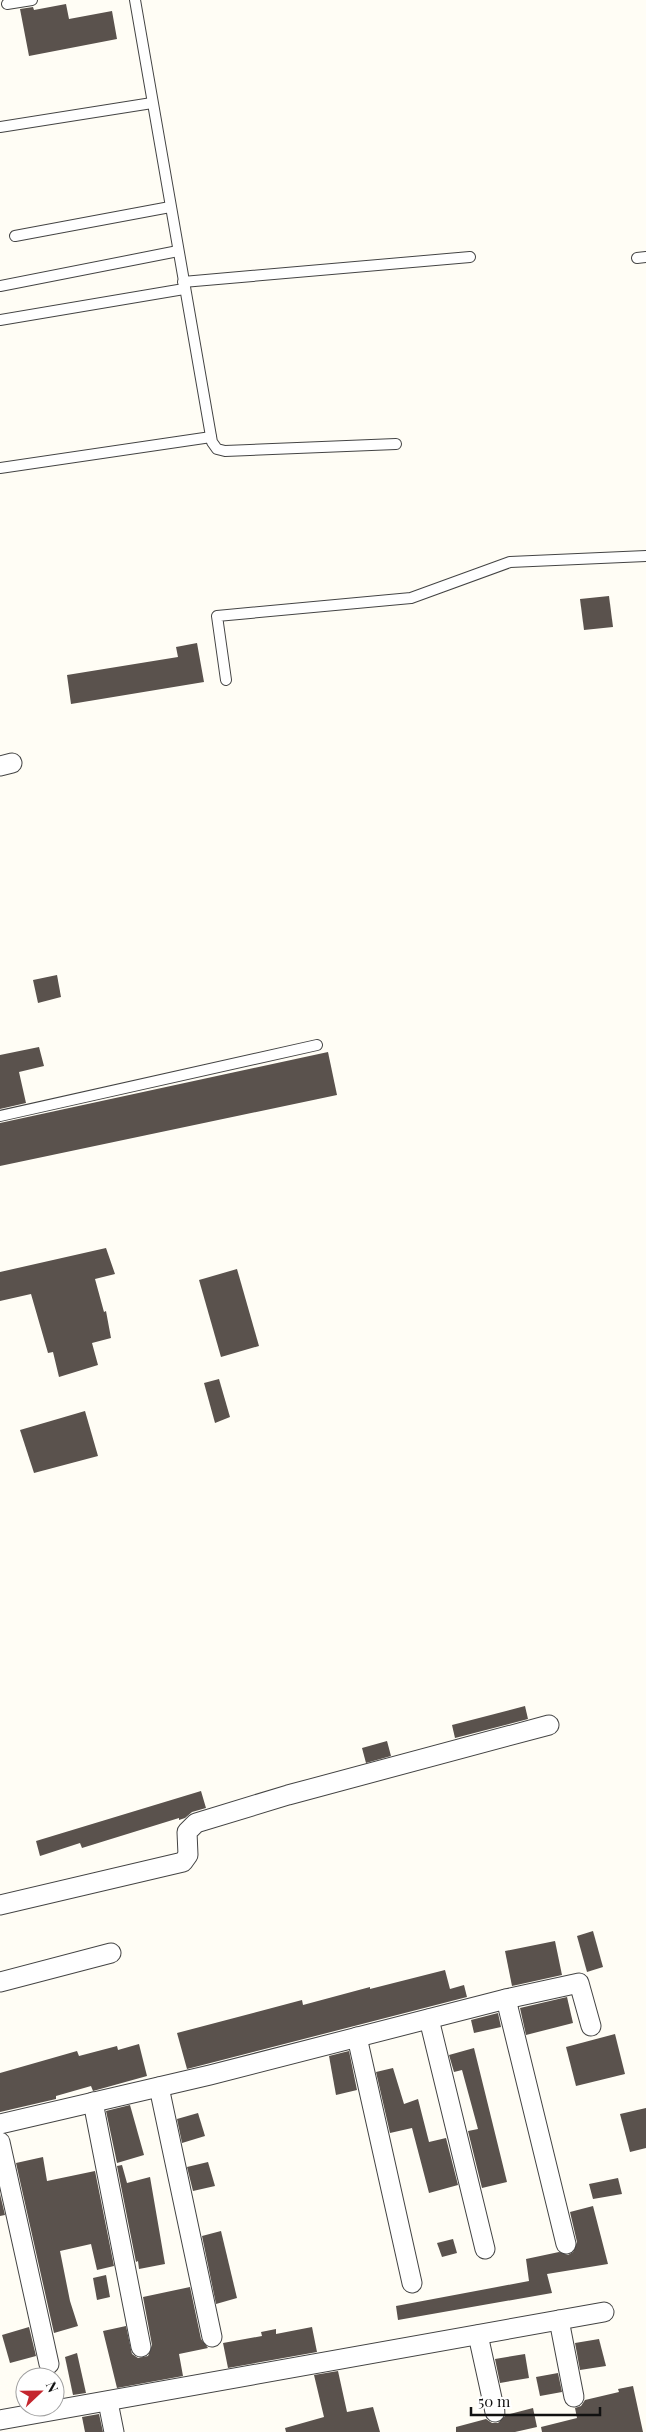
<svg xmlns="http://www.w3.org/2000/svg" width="646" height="2432" viewBox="0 0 646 2432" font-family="'Playfair Display',serif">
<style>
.building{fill:#5a524d}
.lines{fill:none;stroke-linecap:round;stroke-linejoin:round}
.service-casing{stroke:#444;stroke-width:12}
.minor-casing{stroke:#444;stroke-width:21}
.service{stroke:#fff;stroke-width:10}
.minor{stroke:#fff;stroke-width:19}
</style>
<rect width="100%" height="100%" fill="#fffdf5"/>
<g class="building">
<path d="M66 4 69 19 112 11 117 39 29 56 20 9 33 7 34 10Z"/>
<path d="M609 596 613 627 584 630 580 599Z"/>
<path d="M197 643 204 682 71 704 67 675 178 657 176 647Z"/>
<path d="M57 975 61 997 38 1003 33 980Z"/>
<path d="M39 1047 44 1066 19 1072 26 1103 0 1109V1055Z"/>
<path d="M328 1052 337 1095 0 1166V1123Z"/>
<path d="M106 1248 115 1274 95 1279 104 1312 106 1311 111 1338 92 1343 98 1365 59 1377 53 1352 48 1353 31 1294 0 1301V1272Z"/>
<path d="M237 1269 259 1346 221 1357 199 1280Z"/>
<path d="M219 1379 230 1417 215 1423 204 1383Z"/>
<path d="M85 1411 98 1456 34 1473 20 1430Z"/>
<path d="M525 1706 528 1719 455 1738 452 1725Z"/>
<path d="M387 1741 391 1756 366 1763 362 1748Z"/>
<path d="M201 1791 206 1808 192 1812 185 1818 179 1820V1818L82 1848 80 1843 40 1856 36 1841Z"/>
<path d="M593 1931 603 1967 587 1972 577 1936Z"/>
<path d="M555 1941 562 1975 512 1986 505 1951Z"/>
<path d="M445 1970 450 1989 464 1985 467 1997 187 2069 177 2033 302 2000 303 2005 370 1987V1989Z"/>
<path d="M567 1997 573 2023 526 2035 520 2008Z"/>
<path d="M498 2013 501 2027 474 2033 471 2020Z"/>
<path d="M615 2034 625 2074 576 2086 566 2047Z"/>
<path d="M139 2044 147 2076 93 2091 91 2086 56 2096V2099L0 2112V2073L77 2051 79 2056 117 2046 118 2050Z"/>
<path d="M474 2048 507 2182 482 2188 468 2131 478 2129 462 2070 454 2072 449 2055Z"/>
<path d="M349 2051 357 2090 336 2095 329 2056Z"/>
<path d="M393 2068 404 2104 418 2099 429 2142 446 2138 458 2185 429 2193 412 2128 390 2133 376 2072Z"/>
<path d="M130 2105 144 2155 117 2163 106 2111Z"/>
<path d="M646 2108V2148L630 2152 620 2114Z"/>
<path d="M198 2113 205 2136 182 2143 177 2119Z"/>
<path d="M43 2157 47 2181 95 2171 114 2266 97 2270 91 2244 60 2251 70 2301 78 2326 54 2333 16 2163Z"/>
<path d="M208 2162 215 2186 193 2191 187 2167Z"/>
<path d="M122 2165 127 2183 150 2177 165 2264 139 2269 138 2261 136 2262 117 2166Z"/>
<path d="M618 2178 622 2194 593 2199 589 2184Z"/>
<path d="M0 2194 5 2215 0 2216Z"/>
<path d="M593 2206 608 2264 547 2274 552 2293 398 2320 396 2306 529 2281 526 2259 559 2252 568 2255 573 2252 577 2242 570 2212Z"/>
<path d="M221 2231 237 2298 216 2304 202 2236Z"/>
<path d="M453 2239 457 2253 442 2257 437 2243Z"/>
<path d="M106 2275 110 2297 97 2300 93 2278Z"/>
<path d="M190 2287 201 2339 208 2348 179 2354 183 2376 117 2388 103 2331 126 2326 132 2354 138 2358 148 2356 152 2345 143 2297Z"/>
<path d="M29 2327 36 2356 10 2363 2 2335Z"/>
<path d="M312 2327 317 2352 228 2368 223 2343 262 2336 261 2332 276 2329V2334Z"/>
<path d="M599 2339 606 2366 580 2370 575 2343Z"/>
<path d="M77 2353 86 2393 73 2395 65 2357Z"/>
<path d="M525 2354 529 2378 500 2383 495 2359Z"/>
<path d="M338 2371 347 2412 373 2407 380 2432H286L285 2428 324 2417 314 2375Z"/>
<path d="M558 2373 562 2392 540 2396 536 2377Z"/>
<path d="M633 2386 643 2432H542L541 2427 577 2418 575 2408 581 2406 585 2400 619 2392 618 2389Z"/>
<path d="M533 2408 537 2427 515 2432H456V2427L486 2419 492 2423H498L506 2415Z"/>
<path d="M99 2414 103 2432H85L82 2417Z"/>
</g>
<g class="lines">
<g class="service-casing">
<g id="service">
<path d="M135 0 212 442 217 449 225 451 396 444"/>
<path d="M7 4 32 0"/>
<path d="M0 127 152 103"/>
<path d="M15 236 170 207"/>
<path d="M637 258 646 257"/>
<path d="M183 282 470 257"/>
<path d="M0 286 178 251"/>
<path d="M0 320 184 289"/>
<path d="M0 468 211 437"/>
<path d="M226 680 217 616 411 598 510 562 646 556"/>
<path d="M0 1116 317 1045"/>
</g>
</g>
<g class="minor-casing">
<g id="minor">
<path d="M0 766 12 763"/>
<path d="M0 1905 183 1862 188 1855 187 1832 196 1823 288 1795 549 1725"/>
<path d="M0 1982 111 1953"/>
<path d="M506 1999 566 2244"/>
<path d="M429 2019 485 2249"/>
<path d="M357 2037 412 2283"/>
<path d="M159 2087 212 2337"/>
<path d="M93 2102 141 2347"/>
<path d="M0 2124 210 2075 506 1999 579 1983 591 2026"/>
<path d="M0 2142 49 2364"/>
<path d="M559 2320 574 2397"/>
<path d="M478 2335 495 2412"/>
<path d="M108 2402 114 2432"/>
<path d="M0 2420 604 2312"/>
</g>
</g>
<use href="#service" class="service"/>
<use href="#minor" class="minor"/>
</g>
<g transform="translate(40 2392) rotate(68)"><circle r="24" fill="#ffffff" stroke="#a0a0a0"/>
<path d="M0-4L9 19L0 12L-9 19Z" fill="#c4262e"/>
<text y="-8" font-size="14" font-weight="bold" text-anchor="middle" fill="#111111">N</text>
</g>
<path d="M471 2407v8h129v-8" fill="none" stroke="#111111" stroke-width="2.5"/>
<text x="478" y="2407" font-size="15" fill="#111111" stroke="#ffffff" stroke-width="4" paint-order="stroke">50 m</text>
</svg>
